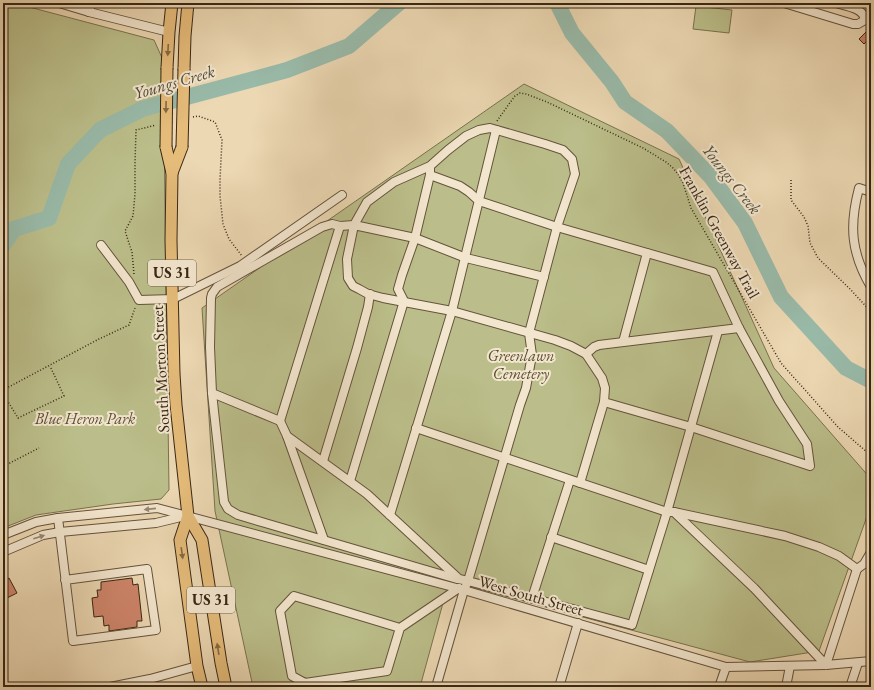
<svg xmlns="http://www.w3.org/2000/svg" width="874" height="690" viewBox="0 0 874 690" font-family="'EB Garamond',serif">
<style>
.green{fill:#bbbe8a;stroke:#7a7250}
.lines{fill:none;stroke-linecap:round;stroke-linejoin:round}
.river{stroke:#99baa9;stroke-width:16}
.building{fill:#ce856b;stroke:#382716}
.minor-casing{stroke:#65533d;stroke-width:10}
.major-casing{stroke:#382716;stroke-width:13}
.path{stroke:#382716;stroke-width:1.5;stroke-dasharray:1 2;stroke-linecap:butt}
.minor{stroke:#f3e6ce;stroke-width:8}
.major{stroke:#e6bc7a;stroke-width:11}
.major-bridge-casing{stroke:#382716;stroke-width:13;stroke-linecap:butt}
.major-bridge{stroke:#e6bc7a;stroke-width:11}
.oneway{fill:#866a43}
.oneway2{fill:#968672}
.labels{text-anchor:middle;stroke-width:4;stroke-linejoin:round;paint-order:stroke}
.shield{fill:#f3e6ce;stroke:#70604d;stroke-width:1}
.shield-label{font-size:15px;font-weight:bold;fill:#382716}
.street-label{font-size:16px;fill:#382716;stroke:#f3e6ce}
.park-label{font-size:16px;font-style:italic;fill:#594d33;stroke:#f3e6ce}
.water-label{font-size:17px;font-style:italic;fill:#504c3b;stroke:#f3e6ce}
</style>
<rect width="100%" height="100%" fill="#ecd8b3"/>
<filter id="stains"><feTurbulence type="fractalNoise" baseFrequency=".005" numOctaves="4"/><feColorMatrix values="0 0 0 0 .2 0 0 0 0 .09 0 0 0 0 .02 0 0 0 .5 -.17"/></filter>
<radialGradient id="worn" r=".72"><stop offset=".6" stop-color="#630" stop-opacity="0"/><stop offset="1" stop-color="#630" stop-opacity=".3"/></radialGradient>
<g class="green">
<path d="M3 3H14L154 40 163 60 169 490 161 499 113 504 36 515 3 528Z"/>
<path d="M696 6 732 10 729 33 693 29Z"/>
<path d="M524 84 679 159 774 368 871 479V505L819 651 750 662 449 581 420 687H253L215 511 202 308Z"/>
</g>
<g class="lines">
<g class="river">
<path d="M557 3 572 33 612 82 625 102 667 131 711 177 745 223 781 297 846 368 871 381"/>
<path d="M3 245 14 229 49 218 68 164 100 130 142 109 254 79 287 70 349 46 399 3"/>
</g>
</g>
<g class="building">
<path d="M866 32 871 37 864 44 859 39Z"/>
<path d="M9 578 17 593 3 600V581Z"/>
<path d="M132 578 133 585 138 584 142 621H137V627L109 631V625L104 626 103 616 94 617 92 598 98 597 97 590H101V582Z"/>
</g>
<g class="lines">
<g class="minor-casing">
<g id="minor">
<path d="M59 3 89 12 169 32"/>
<path d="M784 3 853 24H858L865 20"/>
<path d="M836 3C846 6 864 8 865 20"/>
<path d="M89 12 91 3"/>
<path d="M430 175 460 186 469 192 479 201 557 227 713 272 739 328 779 401 807 444 810 466 691 427 604 402 605 388 602 378 586 354 571 346 555 340 452 311 383 298 368 294 359 289 353 286 348 278 347 259 354 225 415 238 466 258 544 277"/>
<path d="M871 192 859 188C849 226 851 253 871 287"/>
<path d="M101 245 129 282 139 300 173 299 240 266 342 195"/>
<path d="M623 342 647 253"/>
<path d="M586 354 594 347 599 345 739 328"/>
<path d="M212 393 224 502 228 509 238 515 265 523 457 579"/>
<path d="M280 421 340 226"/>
<path d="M416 428 667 512H674L754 588 826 665 857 569"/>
<path d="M287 436 324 540"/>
<path d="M323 461 357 348 368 307 370 294"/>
<path d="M350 481 404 301 398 289 402 275 415 238 430 175V169"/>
<path d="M580 483 604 402"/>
<path d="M674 512 785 536 819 547 839 556 857 569"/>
<path d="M390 515 452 311 496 130"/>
<path d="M58 518 73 641 156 630 147 569 65 580"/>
<path d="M3 535 36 522 58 518 157 508 464 590 726 667 826 665 871 661"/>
<path d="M551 537 649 570"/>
<path d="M3 552 43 535 60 532 156 523 185 516"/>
<path d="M857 569 864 564 871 552"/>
<path d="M532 598 570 480"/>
<path d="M400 628 387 671 305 683 292 676 280 611 294 596 400 628 459 588"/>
<path d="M110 687 150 679 197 666"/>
<path d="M436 687 464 590 468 581 520 405 526 388 532 355 529 333 557 227 575 174 572 159 563 150 545 144 490 128 479 130 466 136 448 150 430 166 394 182 367 202 354 225 340 226 332 224 322 227 217 287 212 294 211 298 210 347 212 393 280 421 287 436 367 494 459 579 468 581 632 625 667 512 718 331"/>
<path d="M559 687 578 623"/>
<path d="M719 687 726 667"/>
<path d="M786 687 790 666"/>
<path d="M850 687 858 663"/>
</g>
</g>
<g class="major-casing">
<g id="major">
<path d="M167 68 169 32 172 3"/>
<path d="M184 69 185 36 188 3"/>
<path d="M166 147 172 173 171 240 174 374 176 405 188 516 180 540 197 666 202 687"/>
<path d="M172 173 182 147"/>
<path d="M188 516 202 540 221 663 226 687"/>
</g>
</g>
<g class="path">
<path d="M193 117 198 116 215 122 222 140 220 180V196L223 224 229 239 242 256"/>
<path d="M497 121 509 104 515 96 520 93 526 94 547 102 643 148 666 162 673 168 678 174 683 183 691 208 781 363 838 427 868 453 871 454"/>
<path d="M791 180V200L804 217 808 226 810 243 818 258 851 290 871 312"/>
<path d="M134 274 132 252 125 231 133 216 135 194V163L136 130 156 125"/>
<path d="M7 388V400L18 418 64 396 50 366"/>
<path d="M3 390 99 339 129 325 135 308"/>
<path d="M3 466 7 400"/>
<path d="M4 466 39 448"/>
</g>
<use href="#minor" class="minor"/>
<use href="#major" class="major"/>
<g class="major-bridge-casing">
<g id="major-bridge">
<path d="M166 147 167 68"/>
<path d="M182 147 184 69"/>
</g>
</g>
<use href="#major-bridge" class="major-bridge"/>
</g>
<defs><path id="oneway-solid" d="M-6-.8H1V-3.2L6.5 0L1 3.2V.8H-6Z"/></defs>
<g class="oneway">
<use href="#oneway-solid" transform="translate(168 50) rotate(93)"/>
<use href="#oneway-solid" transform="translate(166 107) rotate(91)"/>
<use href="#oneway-solid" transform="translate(182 553) rotate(82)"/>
<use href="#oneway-solid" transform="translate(218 649) rotate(-99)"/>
</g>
<g class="oneway2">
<use href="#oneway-solid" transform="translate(150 509) rotate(174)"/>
<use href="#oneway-solid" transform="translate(39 537) rotate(-18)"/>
</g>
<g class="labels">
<g class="shield">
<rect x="148" y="260" width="48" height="26" rx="3"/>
<rect x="187" y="587" width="48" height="26" rx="3"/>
</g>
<g class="shield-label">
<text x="172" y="278">US 31</text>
<text x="211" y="605">US 31</text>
</g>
<g class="street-label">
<text transform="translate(720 232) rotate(61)" y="6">Franklin Greenway Trail</text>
<text transform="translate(160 369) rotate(-93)" y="6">South Morton Street</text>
<text transform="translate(531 595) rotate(16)" y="6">West South Street</text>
</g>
<g class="park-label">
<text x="521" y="361">Greenlawn<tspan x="521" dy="18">Cemetery</tspan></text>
<text x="85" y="424">Blue Heron Park</text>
</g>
<g class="water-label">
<text transform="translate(174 82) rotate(-16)" y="6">Youngs Creek</text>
<text transform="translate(732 179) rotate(52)" y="6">Youngs Creek</text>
</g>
</g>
<rect width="874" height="690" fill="none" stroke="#ecd8b3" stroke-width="16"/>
<rect x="4" y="4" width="866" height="682" fill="none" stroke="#382716" stroke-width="2"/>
<rect x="8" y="8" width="858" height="674" fill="none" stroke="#382716"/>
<rect width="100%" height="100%" filter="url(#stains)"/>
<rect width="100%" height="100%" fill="url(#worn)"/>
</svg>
